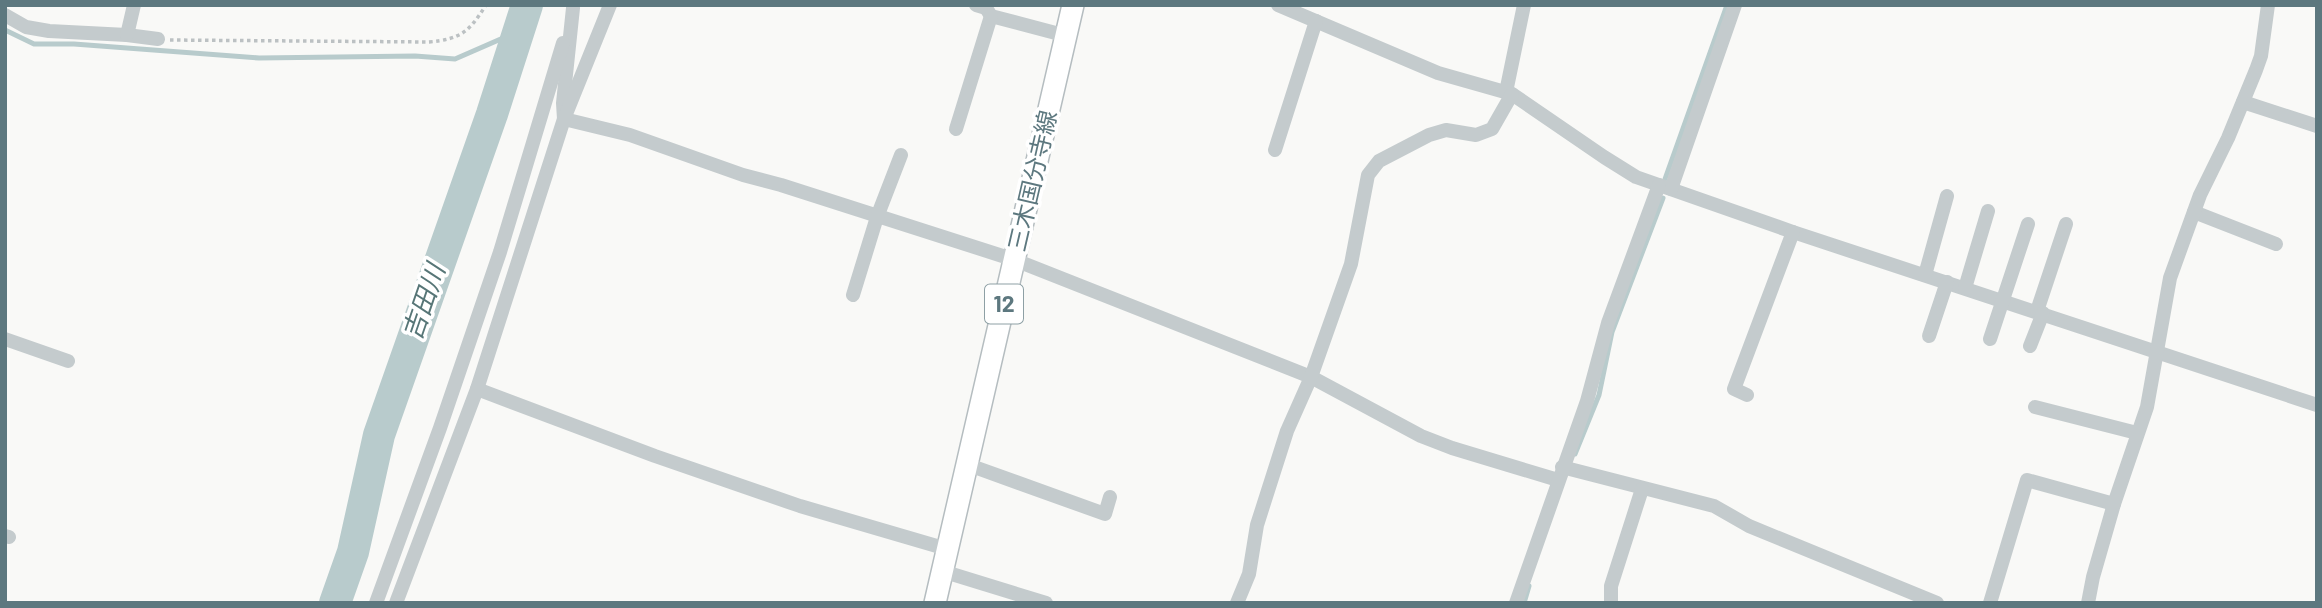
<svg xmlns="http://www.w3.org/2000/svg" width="2322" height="608" viewBox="0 0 2322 608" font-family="Barlow,'Noto Sans JP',sans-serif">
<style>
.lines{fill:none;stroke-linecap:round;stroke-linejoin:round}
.stream{stroke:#b8cbcc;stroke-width:5}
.river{stroke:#b8cbcc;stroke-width:32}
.primary-casing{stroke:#b5bdc0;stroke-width:24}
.path{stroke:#bcc1c3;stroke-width:3.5;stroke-dasharray:3.5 3.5;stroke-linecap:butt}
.minor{stroke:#c4cbcd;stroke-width:14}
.primary{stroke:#fff;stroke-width:21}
.labels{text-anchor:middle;stroke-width:7;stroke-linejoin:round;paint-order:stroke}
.shield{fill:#fff;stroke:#8ea0a5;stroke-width:2}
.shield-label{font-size:23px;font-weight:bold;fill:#5d787f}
.street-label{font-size:24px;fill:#5d787f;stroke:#fff}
.water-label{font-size:26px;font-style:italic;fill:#577677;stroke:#fff}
</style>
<rect width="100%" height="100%" fill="#f9f9f7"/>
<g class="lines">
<g class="stream">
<path d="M5 30 34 44H74L259 58 415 56 455 59 519 31"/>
<path d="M1665 179 1727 5"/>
<path d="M1575 454 1599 395 1612 332 1663 198"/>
<path d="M1524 603 1529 586"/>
</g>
<path class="river" d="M335 603 353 552 379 435 492 114 527 5"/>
<g class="primary-casing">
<path id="primary" d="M935 603 1073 5"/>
</g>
<path class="path" d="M170 40 429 42C461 39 469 32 486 5"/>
<g class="minor">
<path d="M976 5 986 8 991 16 1067 36"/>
<path d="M1278 5 1438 73 1512 94 1604 157 1636 177 1793 232 2317 405"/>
<path d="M573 8 563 103 564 119 630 135 743 175 781 185 1015 260 1311 377 1421 436 1452 448 1558 480"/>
<path d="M5 15 26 27 49 31 127 35 158 39"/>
<path d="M127 35 134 5"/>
<path d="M1506 92 1524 5"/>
<path d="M2243 102 2317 126"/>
<path d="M956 129 991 16"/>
<path d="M1275 150 1316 21"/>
<path d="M1671 189 1735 5"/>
<path d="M2194 212 2276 244"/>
<path d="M1925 275 1947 196"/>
<path d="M1965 288 1988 211"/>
<path d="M853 295 877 217 901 155"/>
<path d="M2037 311 2066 224"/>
<path d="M1929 336 1947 282"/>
<path d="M5 339 68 361"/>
<path d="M1990 339 2028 224"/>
<path d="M2030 346 2043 313"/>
<path d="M477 389 655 456 800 506 947 549"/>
<path d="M1747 395 1734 389 1793 232"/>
<path d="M2035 407 2137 433"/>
<path d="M966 464 1105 514 1110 497"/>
<path d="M1562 467 1714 506 1749 526 1937 603"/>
<path d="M5 536 9 537"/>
<path d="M942 571 1046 603"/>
<path d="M376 603 440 428 500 252 563 43"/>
<path d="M396 603 477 389 564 119 610 5"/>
<path d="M1237 603 1249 574 1257 525 1287 431 1311 377 1351 264 1368 175 1379 161 1429 135 1446 130 1476 135 1492 129 1512 94"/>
<path d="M1516 603 1587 401 1608 323 1659 185"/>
<path d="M1611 603V586L1642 489"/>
<path d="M1990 603 2027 480 2114 504"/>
<path d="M2088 603 2093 577 2114 504 2147 407 2170 278 2200 195 2228 138 2256 70 2261 56 2268 5"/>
</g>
<use href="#primary" class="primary"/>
</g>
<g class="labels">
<rect class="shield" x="985" y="284.5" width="38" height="39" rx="5"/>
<g class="shield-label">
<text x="1004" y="312">12</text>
</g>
<g class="street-label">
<text transform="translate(1033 181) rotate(-77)" y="8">三木国分寺線</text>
</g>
<g class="water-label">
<text transform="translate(424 302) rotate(-71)" y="9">吉田川</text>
</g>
</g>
<rect width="2322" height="608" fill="none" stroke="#5d787f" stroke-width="14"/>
</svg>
